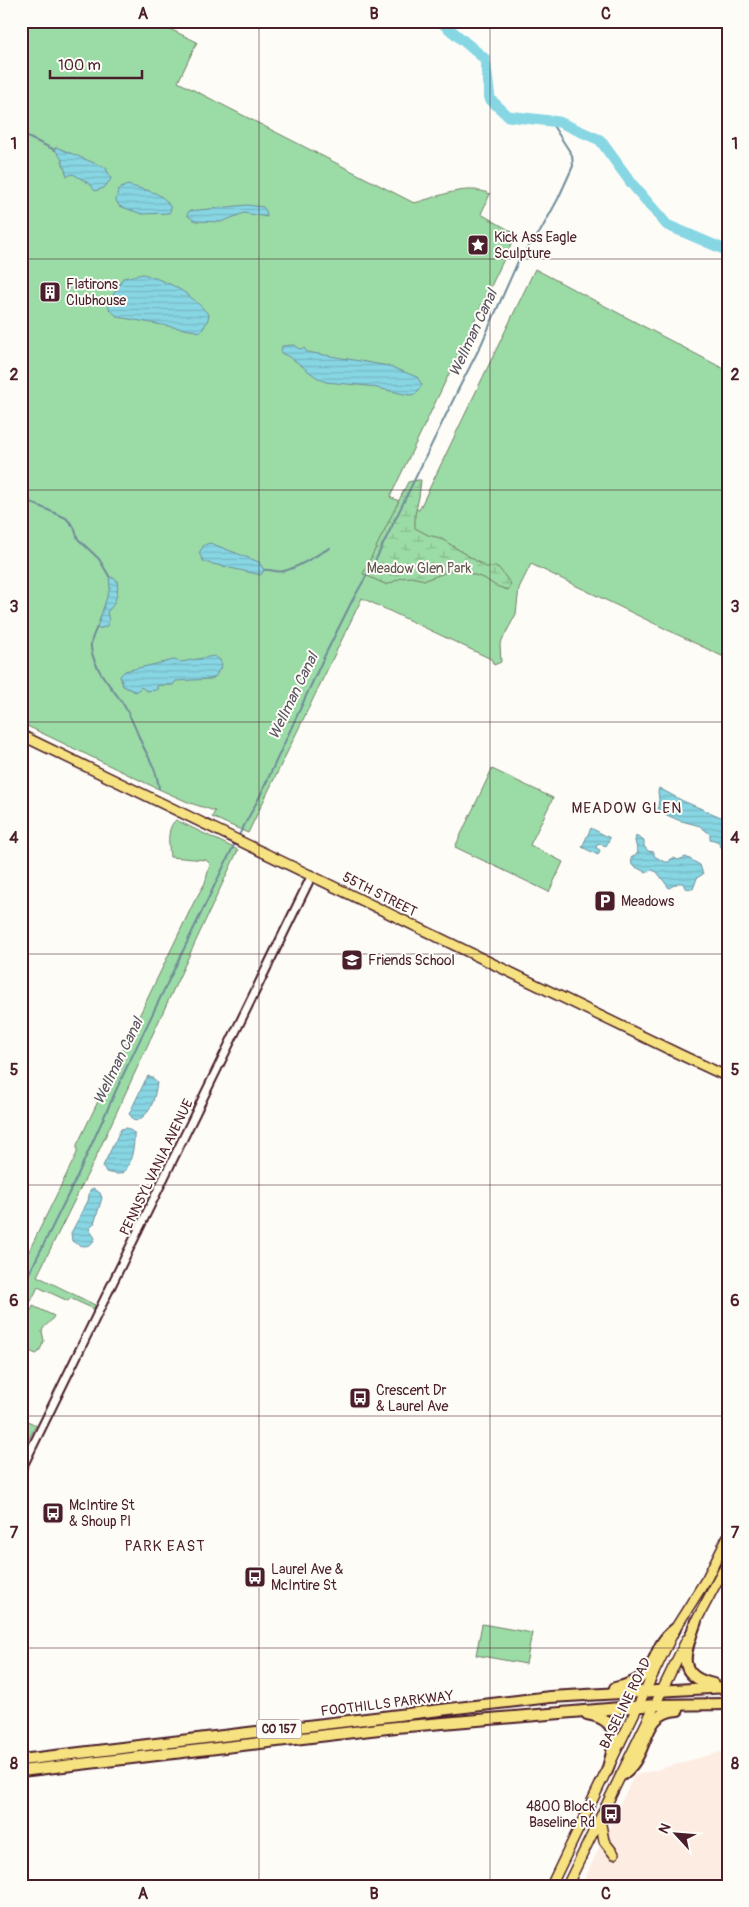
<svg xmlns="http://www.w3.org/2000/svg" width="749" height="1907" viewBox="0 0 749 1907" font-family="Pangolin,sans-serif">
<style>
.built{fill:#fdece1}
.green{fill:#9bdba5;stroke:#727d68}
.wetland{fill:url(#wetland-marsh);stroke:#727d68}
.water{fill:url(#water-rules);stroke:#6f8d99}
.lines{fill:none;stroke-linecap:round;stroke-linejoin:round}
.stream{stroke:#6f8d99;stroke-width:2}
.river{stroke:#87d6e3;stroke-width:11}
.minor-casing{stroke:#4a1f2b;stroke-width:11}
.major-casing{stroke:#4a1f2b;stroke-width:12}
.highway-casing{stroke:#4a1f2b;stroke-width:14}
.minor{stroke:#fdfcf7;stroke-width:7}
.major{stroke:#f7e281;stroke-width:9}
.highway{stroke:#f7e281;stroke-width:10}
.grid{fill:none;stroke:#4a1f2b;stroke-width:1;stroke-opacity:0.55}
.labels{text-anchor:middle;stroke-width:4;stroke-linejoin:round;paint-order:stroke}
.shield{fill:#fdfcf7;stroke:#806168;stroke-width:1}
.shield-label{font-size:12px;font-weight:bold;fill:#4a1f2b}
.poi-label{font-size:14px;fill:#4a1f2b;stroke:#fdfcf7;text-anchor:start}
.park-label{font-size:14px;fill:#625750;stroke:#fdfcf7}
.street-label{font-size:14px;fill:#4a1f2b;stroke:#fdfcf7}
.water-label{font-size:15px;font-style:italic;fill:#5c5662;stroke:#fdfcf7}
.neighbourhood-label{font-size:15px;letter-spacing:1px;fill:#4a1f2b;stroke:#fdfcf7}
.neatline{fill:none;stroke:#4a1f2b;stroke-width:2}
.grid-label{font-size:16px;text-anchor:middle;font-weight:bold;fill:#4a1f2b}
</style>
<defs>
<pattern id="wetland-marsh" width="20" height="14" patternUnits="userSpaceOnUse" patternTransform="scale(1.25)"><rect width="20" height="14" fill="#9bdba5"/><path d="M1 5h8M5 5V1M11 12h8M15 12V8" fill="none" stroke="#87bc8e"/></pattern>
<pattern id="water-rules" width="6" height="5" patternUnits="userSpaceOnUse" patternTransform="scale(1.25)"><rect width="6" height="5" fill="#87d6e3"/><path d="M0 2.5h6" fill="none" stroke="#76b7c3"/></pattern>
</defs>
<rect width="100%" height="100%" fill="#fdfcf7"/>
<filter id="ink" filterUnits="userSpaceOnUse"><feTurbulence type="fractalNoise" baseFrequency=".02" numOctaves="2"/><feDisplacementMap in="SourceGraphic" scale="10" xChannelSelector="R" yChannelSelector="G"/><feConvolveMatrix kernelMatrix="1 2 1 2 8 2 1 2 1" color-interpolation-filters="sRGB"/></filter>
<g filter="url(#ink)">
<path class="built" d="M728 1750V1886H581L634 1776Z"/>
<g class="green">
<path d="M21 21H153L197 42 178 82 414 203C438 197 467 183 490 194L481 214 516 234 390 497 419 510 535 269 728 371V659L531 564 519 588 516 614 500 644 501 662 494 665 491 659 362 598 248 833 212 817 215 811 190 803 152 786 21 723Z"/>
<path d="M492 769 553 798 530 845 563 862 549 892 455 847Z"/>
<path d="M176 820 238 850 94 1161 37 1276 95 1305 94 1309 70 1298 68 1301 38 1287 21 1321V1273L25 1265 23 1263 77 1153V1145L194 902 205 883 210 864 206 860 170 857C169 845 166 828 176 820Z"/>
<path d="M33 1306 54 1316C50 1324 45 1324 42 1331L44 1341 39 1352 36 1354 21 1347V1332Z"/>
<path d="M21 1418 36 1425 21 1454Z"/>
<path d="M482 1624 532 1633 526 1664 476 1655Z"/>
</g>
<path class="wetland" d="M418 480H421L419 497 415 515V528L428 535 440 538 486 567H498L511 584 508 590 496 586 484 578 456 569 425 580 411 577 401 578 387 585 363 574 408 482Z"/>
<g class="water">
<path d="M56 147 106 168 111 179 104 188 95 191 90 184 73 174 67 176 61 158 55 150Z"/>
<path d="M127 185C144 190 164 191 171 209L169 213 142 214 119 206 116 200 118 190Z"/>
<path d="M247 205 263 207 266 211 267 217 244 213 221 222 195 221 187 215 189 211Z"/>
<path d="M143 274C172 283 189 292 209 315L207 322 201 332 118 317 109 309V302L123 278Z"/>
<path d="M294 345 299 349 304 348 307 352 389 366 417 377 422 385 416 394 409 395 368 386 326 382C310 376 299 360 281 353L282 346Z"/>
<path d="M210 543 259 562 264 570 261 575 204 562 199 553 204 545Z"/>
<path d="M109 576 117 580C119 592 116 604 107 612L109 621 107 626 99 629 97 627 110 588Z"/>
<path d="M214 656 220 660 222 665 215 677 211 679 176 681 173 685C167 686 162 684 157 686V690L147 691 141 687 136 692 123 686 120 676 125 671 174 660 181 662Z"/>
<path d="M659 788 683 801 728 820V848L721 847 717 841 710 839V834L700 826 678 820 660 812 658 808 659 799 658 792Z"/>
<path d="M591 828 610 838 606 846 598 843 596 848 600 850 598 855 582 847Z"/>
<path d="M636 836 644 841V846L648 851 654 852V856L665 862H669L671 859 674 858 678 860 686 857 700 865 703 874 697 878 693 889 685 888 683 883H678L669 888 657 872 652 870 645 872 632 865 631 858 638 853 635 841Z"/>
<path d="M148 1076 153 1078 157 1083C154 1099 152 1115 135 1121L129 1114 145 1081Z"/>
<path d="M127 1128 134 1133C135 1143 131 1172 119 1174 115 1174 110 1173 106 1172L103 1166 121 1129Z"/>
<path d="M93 1188 100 1193 102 1198 94 1224 89 1229 95 1238C91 1249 80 1247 72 1241L71 1233 88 1201 90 1190Z"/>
</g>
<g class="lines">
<g class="stream">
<path d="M21 134 55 150"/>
<path d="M21 498 66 518 74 527 78 539 99 559 109 576"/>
<path d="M264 570C271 569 277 573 284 571 302 566 314 556 330 548"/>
<path d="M97 627C94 634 90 640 91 648 94 668 108 683 119 698 129 711 135 727 141 742 150 761 156 767 159 788"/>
<path d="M238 837 260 796 324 657 352 601 376 559 459 388 481 345 520 257 540 232 558 199 573 166 572 155 550 121"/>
<path d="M21 1290 74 1183 123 1075 235 843"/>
</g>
<path class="river" d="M440 21 485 59 490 99 508 116 559 122 600 140 632 184 667 225 728 251"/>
<g class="minor-casing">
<path id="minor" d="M21 1470 312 875"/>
</g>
<g class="major-casing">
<g id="major">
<path d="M21 735 681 1055 728 1077"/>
<path d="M693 1627 728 1561"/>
<path d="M600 1819 604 1841 614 1854"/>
<path d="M551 1886 675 1629 707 1578 728 1536"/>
<path d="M567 1886 687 1639"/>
</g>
</g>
<g class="highway-casing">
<g id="highway">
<path d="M696 1621C687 1649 672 1675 713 1684"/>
<path d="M615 1688C665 1677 645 1652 675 1629"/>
<path d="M587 1714C623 1720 615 1744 607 1771"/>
<path d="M21 1760 550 1697 728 1687"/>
<path d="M21 1771 396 1727 655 1705 728 1704"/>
<path d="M622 1775C626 1772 630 1768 633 1764 649 1743 645 1712 678 1710"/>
</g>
</g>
<use href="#minor" class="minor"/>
<use href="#major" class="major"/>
<use href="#highway" class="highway"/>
</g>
</g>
<path class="grid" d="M259 21V1886M490 21V1886M21 259H728M21 490H728M21 722H728M21 954H728M21 1185H728M21 1416H728M21 1648H728"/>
<defs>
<g id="sight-square" transform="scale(1.125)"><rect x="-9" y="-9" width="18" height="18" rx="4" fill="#4a1f2b" stroke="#fdfcf7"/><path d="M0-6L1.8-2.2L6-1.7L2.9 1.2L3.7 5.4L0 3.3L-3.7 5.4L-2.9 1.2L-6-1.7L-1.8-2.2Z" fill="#fff"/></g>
<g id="building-square" transform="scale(1.125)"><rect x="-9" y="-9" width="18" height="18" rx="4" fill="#4a1f2b" stroke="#fdfcf7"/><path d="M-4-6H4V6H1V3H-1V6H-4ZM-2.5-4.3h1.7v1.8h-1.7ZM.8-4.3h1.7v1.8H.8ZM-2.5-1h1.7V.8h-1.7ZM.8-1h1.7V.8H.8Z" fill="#fff"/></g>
<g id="parking-square" transform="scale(1.125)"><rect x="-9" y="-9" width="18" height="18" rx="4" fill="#4a1f2b" stroke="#fdfcf7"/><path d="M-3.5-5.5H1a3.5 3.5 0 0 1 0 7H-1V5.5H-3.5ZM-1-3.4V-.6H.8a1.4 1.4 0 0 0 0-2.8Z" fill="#fff"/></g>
<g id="school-square" transform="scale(1.125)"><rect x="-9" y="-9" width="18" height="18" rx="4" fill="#4a1f2b" stroke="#fdfcf7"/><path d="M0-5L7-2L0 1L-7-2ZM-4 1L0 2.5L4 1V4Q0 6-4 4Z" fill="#fff"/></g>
<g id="bus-square" transform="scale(1.125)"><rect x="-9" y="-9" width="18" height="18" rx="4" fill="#4a1f2b" stroke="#fdfcf7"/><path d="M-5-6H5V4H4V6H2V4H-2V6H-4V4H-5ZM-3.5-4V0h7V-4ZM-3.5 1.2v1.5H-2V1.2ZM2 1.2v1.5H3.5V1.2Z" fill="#fff"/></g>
</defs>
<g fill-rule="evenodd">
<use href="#sight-square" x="478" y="245"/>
<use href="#building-square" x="50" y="292"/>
<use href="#parking-square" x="605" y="901"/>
<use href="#school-square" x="352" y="960"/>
<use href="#bus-square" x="360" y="1398"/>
<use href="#bus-square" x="53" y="1513"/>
<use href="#bus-square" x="255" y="1577"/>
<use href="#bus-square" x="611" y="1814"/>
</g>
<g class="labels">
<rect class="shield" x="256.5" y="1719.5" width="45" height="19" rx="4"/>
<g class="shield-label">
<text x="279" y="1733">CO 157</text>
</g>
<g class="poi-label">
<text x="494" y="242">Kick Ass Eagle<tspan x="494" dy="16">Sculpture</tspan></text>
<text x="66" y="289">Flatirons<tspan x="66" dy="16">Clubhouse</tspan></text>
<text x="621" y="906">Meadows</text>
<text x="368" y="965">Friends School</text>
<text x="376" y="1395">Crescent Dr<tspan x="376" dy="16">&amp; Laurel Ave</tspan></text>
<text x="69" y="1510">McIntire St<tspan x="69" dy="16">&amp; Shoup Pl</tspan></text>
<text x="271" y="1574">Laurel Ave &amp;<tspan x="271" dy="16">McIntire St</tspan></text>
<text x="595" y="1811" text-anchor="end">4800 Block<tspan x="595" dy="16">Baseline Rd</tspan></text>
</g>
<g class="park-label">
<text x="419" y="573">Meadow Glen Park</text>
</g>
<g class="street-label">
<text transform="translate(380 894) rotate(27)" y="5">55TH STREET</text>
<text transform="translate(156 1167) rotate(-64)" y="5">PENNSYLVANIA AVENUE</text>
<text transform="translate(387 1703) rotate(-7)" y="5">FOOTHILLS PARKWAY</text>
<text transform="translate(625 1703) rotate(-64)" y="5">BASELINE ROAD</text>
</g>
<g class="water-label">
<text transform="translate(473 333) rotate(-65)" y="5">Wellman Canal</text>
<text transform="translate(293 696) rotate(-64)" y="5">Wellman Canal</text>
<text transform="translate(118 1061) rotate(-64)" y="5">Wellman Canal</text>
</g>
<g class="neighbourhood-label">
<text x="627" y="813">MEADOW GLEN</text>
<text x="165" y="1551">PARK EAST</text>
</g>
</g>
<rect width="749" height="1907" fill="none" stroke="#fdfcf7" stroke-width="55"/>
<g transform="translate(676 1834) rotate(296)" stroke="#fdfcf7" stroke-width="4" paint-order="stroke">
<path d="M0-4L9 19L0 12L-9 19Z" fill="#4a1f2b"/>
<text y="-8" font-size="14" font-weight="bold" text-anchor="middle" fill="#4a1f2b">N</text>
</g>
<path d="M50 70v8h92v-8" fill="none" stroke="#4a1f2b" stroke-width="2.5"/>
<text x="58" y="70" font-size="15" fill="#4a1f2b" stroke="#fdfcf7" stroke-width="4" paint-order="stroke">100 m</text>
<rect x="28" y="28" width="694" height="1852" class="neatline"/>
<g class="grid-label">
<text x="143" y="19">A</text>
<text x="374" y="19">B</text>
<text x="606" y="19">C</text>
<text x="14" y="149">1</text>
<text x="735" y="149">1</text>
<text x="14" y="380">2</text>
<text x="735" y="380">2</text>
<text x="14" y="612">3</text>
<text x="735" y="612">3</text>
<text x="14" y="843">4</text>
<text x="735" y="843">4</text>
<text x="14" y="1075">5</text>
<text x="735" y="1075">5</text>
<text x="14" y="1306">6</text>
<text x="735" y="1306">6</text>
<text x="14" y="1538">7</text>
<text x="735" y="1538">7</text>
<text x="14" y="1769">8</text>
<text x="735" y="1769">8</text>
<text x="143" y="1899">A</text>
<text x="374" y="1899">B</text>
<text x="606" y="1899">C</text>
</g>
</svg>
